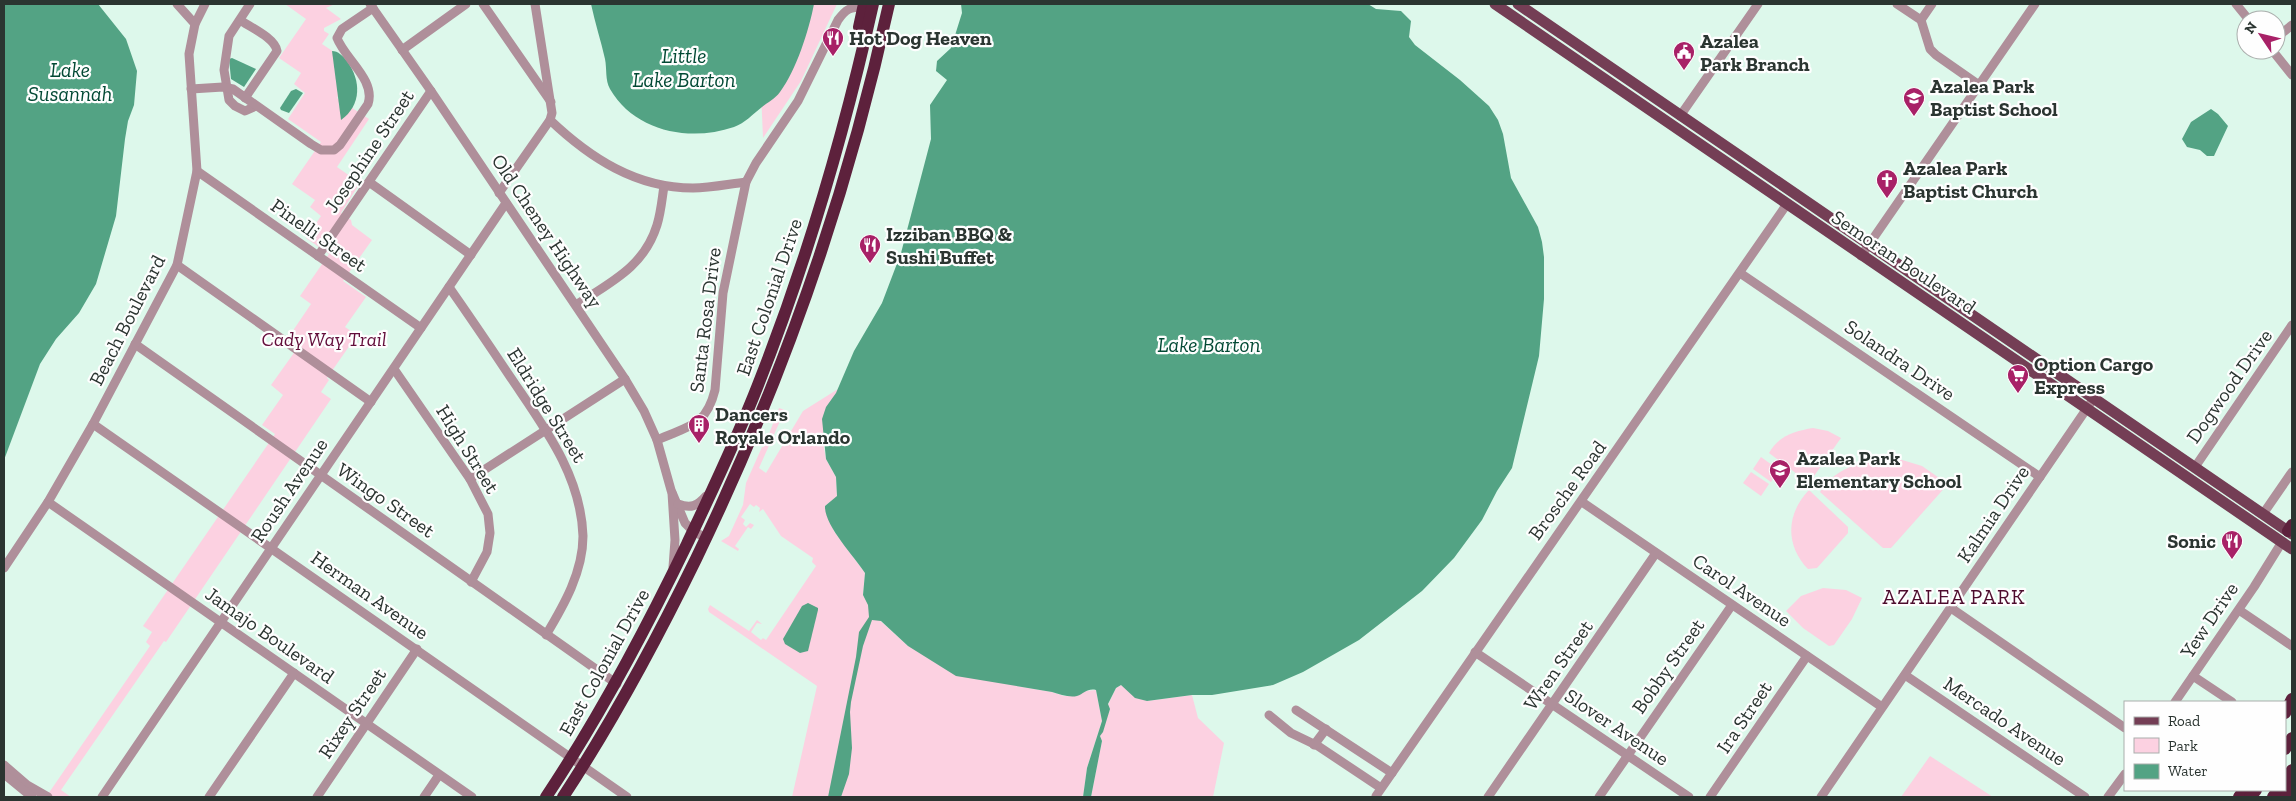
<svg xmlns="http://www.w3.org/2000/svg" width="2296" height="801" viewBox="0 0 2296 801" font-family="'Zilla Slab',serif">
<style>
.green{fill:#fcd1e1}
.water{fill:#53a384}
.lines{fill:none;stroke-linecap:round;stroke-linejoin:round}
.minor{stroke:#af8f9a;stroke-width:9}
.major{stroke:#743e55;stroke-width:11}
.highway{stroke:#5d213c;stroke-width:12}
.labels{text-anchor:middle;stroke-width:4.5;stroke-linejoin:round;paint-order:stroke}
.poi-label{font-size:20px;font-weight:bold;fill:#2b3531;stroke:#fefefe;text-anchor:start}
.street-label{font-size:20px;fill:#2b3531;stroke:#fefefe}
.park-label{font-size:20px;font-style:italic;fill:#620d3a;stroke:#fefefe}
.water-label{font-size:21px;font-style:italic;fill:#024934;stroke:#fefefe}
.neighbourhood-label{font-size:21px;letter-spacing:1px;fill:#4e0d2e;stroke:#fefefe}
</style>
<rect width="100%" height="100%" fill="#ddf8eb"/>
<g class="green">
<path d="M285 4H335L326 8 341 19 324 28V31L329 34 322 44 355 66 337 98 369 119 337 167 360 183 341 213 351 220 352 225 372 240 343 281 366 297 345 327 357 335 327 378 329 380 321 392 331 399 166 642 164 641 61 790 71 797H46L150 646 146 642 152 632 143 626 275 434 262 425 283 395 271 385 301 343 290 335 311 304 300 296 329 254 306 238 321 216 310 207 315 200 292 184 321 142 288 119 305 93 294 84 301 73 279 58 306 19Z"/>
<path d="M768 4H837L801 81 763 138 758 22Z"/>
<path d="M838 389 822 437 826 459 836 477 837 497 825 506 834 531 865 573 863 595 874 615 908 646 1017 686 1052 692 1064 696H1077L1085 691 1096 690 1102 721 1087 768 1083 797H792L817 686 709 612 708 609 710 605 749 631 757 620 762 624 757 623 751 632 761 640 763 638 766 640 816 566 812 562 813 558 781 536 763 509 759 512 760 508 756 505 754 507 750 504 741 517 745 520 743 524 746 527 750 523 754 525 751 529 748 527 735 546 739 549 738 551 721 541 729 536 743 505 746 483 762 447H764L779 408 785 410 759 468 766 473 803 411Z"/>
<path d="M1813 428 1828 431 1841 438 1809 483 1769 453C1778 436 1795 431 1813 428Z"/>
<path d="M1761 457 1779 470 1771 482 1753 469Z"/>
<path d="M1899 459 1922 466 1948 484 1891 548H1883L1820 492C1837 464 1869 460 1899 459Z"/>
<path d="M1751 472 1769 484 1761 496 1743 483Z"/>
<path d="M1809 490 1848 527V533L1817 568 1808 569C1785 545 1786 514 1809 490Z"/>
<path d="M1823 588 1846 590 1862 598 1852 619 1834 645 1829 646 1803 628 1786 611 1801 596Z"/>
<path d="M1121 685 1147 701 1192 695 1198 718 1224 743 1213 797H1091L1102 741 1100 736 1110 709 1108 705 1116 688Z"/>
<path d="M1930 756 1993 797H1901Z"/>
</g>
<g class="water">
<path d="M4 4H98L126 39 137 71 134 105 128 121 125 139 116 216 96 284 79 313 56 339 40 364 4 460Z"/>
<path d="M591 4H814C809 30 796 71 780 92 775 99 768 102 762 107 753 114 745 123 734 127 690 142 635 132 610 89 605 80 607 69 605 59 601 41 595 23 591 4Z"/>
<path d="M961 4H1368L1376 9 1401 11 1411 21 1409 37 1415 45 1460 80 1489 106 1498 120 1503 134 1511 178 1538 227 1542 242 1544 257V299L1539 356 1512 468 1497 491 1482 520 1454 558 1422 591 1359 640 1303 672 1273 685 1212 695H1192L1147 701 1135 698 1121 685 1116 688 1108 704 1110 709 1103 732 1100 736 1102 741 1091 797H1083L1087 768 1102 721 1096 690C1087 688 1084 694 1077 696 1069 698 1060 694 1052 692L956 676 908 646 881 621 872 620 863 646 851 702 850 712 852 748 849 774 841 797H828L856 657 859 632 869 617 868 605 863 595 865 573C854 556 824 525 825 506L837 496 836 477 826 459 822 419 826 407 836 393 854 351 882 303 901 253 931 139 930 105 947 80 936 71 937 61 951 48 962 13Z"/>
<path d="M332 51C338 51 343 56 347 61 361 80 362 105 341 120Z"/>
<path d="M232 58 256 69 244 87 231 79 229 59Z"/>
<path d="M296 89 303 93 289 113 281 110 280 108 291 91Z"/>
<path d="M2211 109 2218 114 2228 126 2214 156H2207L2200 150 2187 147 2182 139 2191 122Z"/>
<path d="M808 603 818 608V610L808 651 800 653 785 644 783 639 802 606Z"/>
</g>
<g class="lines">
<g class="minor">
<path d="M177 4 195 24"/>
<path d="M250 4 229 36 224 70 229 100 235 106 245 111 256 106"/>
<path d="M370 4 431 91 625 379 644 411 657 440 671 490 685 523 693 531 706 538"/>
<path d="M483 4 551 102"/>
<path d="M1897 4 1921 20 1930 49 1936 55 1979 85"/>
<path d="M2236 4 2249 20"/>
<path d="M240 20C250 27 275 38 277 51L245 98"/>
<path d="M1921 20 1932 4"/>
<path d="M2276 38 2292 25"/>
<path d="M402 50 466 4"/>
<path d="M2272 50 2292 75"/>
<path d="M191 89 223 87 233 89 311 144 321 150H334L340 145 368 104C376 80 345 59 337 38L342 29 373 8"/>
<path d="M1680 116 1758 4"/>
<path d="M550 120C590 158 636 188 693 188 710 188 729 184 746 182"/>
<path d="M197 171 421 328"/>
<path d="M369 182 471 255"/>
<path d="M499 193 550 120 552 113 535 4"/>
<path d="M318 256 431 91"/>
<path d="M1861 256 2035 4"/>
<path d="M177 265 371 402"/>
<path d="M1740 273 2040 477"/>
<path d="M449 287C470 317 491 348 511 378 544 427 581 475 583 536 583 572 564 605 546 635"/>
<path d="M576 305C611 282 644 267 657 225 661 212 662 199 664 186"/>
<path d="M135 344 617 684"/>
<path d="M394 369 470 479 488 514 490 533 487 552 471 582"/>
<path d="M93 424 627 797"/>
<path d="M657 440C688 426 706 427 715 390L723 293 746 182 756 163 798 101 838 20C846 9 850 7 863 7"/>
<path d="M2195 467 2292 325"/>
<path d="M470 479 625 379"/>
<path d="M672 493 675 540 673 567"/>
<path d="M48 502 472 797"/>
<path d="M1582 502 1882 707"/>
<path d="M678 504C691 509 697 506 706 496"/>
<path d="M2263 514 2292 472"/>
<path d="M4 568 48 502 93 424 177 265 197 171 189 54 195 24 205 4"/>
<path d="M1951 608 2125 728"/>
<path d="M2239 610 2292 646"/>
<path d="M1475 652 1689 797"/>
<path d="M1905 675 2085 797"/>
<path d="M2193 676 2232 702"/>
<path d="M2175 702 2254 587 2282 542"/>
<path d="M1296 710 1392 773"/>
<path d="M1269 715 1291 733 1318 746 1381 788"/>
<path d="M1314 745 1326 729"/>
<path d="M4 765 27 785 48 797"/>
<path d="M4 774 32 797"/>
<path d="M1376 796 1787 204"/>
<path d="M102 797 506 203"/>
<path d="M209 797 294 673"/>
<path d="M317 797 417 649"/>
<path d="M424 797 439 775"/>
<path d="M1488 797 1656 553"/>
<path d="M1599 797 1732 605"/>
<path d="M1710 797 1807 656"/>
<path d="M1821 797 2094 398"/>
<path d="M2108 797 2125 774"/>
</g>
<g class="major">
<path d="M1495 4 2292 549"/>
<path d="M1518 4 2292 534"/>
</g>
<g class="highway">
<path d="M859 27 864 4"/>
<path d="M2288 531 2292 525"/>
<path d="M2285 713 2292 699"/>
<path d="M2285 749 2292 738"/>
<path d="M2285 781 2292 770"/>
<path d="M546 797C600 716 645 631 687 544 712 491 737 439 758 385 807 261 844 134 873 4"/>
<path d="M563 797C613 721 656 641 696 559 782 381 847 197 889 4"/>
<path d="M2239 797 2244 790"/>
<path d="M2250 797 2256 790"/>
<path d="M2273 797 2278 790"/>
<path d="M2286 797 2292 787"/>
</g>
</g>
<defs>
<g id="restaurant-pin" transform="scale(1.125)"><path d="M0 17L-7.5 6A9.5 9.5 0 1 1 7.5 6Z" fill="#a82167" stroke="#fefefe"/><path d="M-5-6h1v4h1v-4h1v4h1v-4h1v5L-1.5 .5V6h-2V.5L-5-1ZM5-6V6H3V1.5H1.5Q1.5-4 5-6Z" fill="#fff"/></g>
<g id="civic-pin" transform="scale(1.125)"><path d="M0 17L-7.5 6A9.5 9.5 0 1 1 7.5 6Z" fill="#a82167" stroke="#fefefe"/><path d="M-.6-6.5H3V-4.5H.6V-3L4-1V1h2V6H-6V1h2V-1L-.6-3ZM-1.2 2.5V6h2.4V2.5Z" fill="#fff"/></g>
<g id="school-pin" transform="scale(1.125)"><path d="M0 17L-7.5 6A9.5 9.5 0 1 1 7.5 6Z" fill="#a82167" stroke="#fefefe"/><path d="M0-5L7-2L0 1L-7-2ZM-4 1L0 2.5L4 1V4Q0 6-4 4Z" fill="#fff"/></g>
<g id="church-pin" transform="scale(1.125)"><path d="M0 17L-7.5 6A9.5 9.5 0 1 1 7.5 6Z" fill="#a82167" stroke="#fefefe"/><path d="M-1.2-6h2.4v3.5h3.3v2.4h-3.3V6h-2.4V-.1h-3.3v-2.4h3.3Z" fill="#fff"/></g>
<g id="supermarket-pin" transform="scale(1.125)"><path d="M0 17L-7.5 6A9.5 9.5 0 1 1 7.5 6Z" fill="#a82167" stroke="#fefefe"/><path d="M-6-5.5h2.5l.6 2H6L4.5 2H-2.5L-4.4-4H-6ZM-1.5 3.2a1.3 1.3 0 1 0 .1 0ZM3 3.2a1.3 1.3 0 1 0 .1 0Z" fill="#fff"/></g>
<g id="building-pin" transform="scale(1.125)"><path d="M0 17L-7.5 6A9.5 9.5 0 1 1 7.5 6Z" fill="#a82167" stroke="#fefefe"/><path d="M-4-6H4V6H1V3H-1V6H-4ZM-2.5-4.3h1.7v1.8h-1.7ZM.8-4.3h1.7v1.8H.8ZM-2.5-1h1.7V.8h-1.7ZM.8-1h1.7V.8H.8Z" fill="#fff"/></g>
</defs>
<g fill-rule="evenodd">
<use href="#restaurant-pin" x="833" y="38"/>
<use href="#civic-pin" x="1684" y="52"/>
<use href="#school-pin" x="1914" y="98"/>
<use href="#church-pin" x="1887" y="180"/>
<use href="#restaurant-pin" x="870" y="245"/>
<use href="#supermarket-pin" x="2018" y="375"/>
<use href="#building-pin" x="699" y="425"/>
<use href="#school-pin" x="1780" y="470"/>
<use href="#restaurant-pin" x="2232" y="541"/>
</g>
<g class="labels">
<g class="poi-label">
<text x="849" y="45">Hot Dog Heaven</text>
<text x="1700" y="48">Azalea<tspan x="1700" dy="23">Park Branch</tspan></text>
<text x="1930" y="93">Azalea Park<tspan x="1930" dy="23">Baptist School</tspan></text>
<text x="1903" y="175">Azalea Park<tspan x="1903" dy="23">Baptist Church</tspan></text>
<text x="886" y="241">Izziban BBQ &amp;<tspan x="886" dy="23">Sushi Buffet</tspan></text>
<text x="2034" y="371">Option Cargo<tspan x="2034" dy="23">Express</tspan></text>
<text x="715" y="421">Dancers<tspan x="715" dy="23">Royale Orlando</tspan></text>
<text x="1796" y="465">Azalea Park<tspan x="1796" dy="23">Elementary School</tspan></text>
<text x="2216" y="548" text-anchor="end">Sonic</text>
</g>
<g class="street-label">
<text transform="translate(369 151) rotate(-56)" y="7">Josephine Street</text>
<text transform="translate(547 231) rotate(56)" y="7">Old Cheney Highway</text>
<text transform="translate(319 235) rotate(35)" y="7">Pinelli Street</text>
<text transform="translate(1904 262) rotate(34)" y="7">Semoran Boulevard</text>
<text transform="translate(769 297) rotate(-71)" y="7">East Colonial Drive</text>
<text transform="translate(127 320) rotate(-63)" y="7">Beach Boulevard</text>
<text transform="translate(705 320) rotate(-83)" y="7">Santa Rosa Drive</text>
<text transform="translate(1900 360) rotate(34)" y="7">Solandra Drive</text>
<text transform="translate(2229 386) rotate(-55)" y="7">Dogwood Drive</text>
<text transform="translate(547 405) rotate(58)" y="7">Eldridge Street</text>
<text transform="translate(468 449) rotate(58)" y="7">High Street</text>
<text transform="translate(289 490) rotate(-56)" y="7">Roush Avenue</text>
<text transform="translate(1567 490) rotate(-54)" y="7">Brosche Road</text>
<text transform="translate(386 500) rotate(35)" y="7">Wingo Street</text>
<text transform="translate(1993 514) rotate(-56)" y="7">Kalmia Drive</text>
<text transform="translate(1742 590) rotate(34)" y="7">Carol Avenue</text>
<text transform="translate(370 595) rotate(35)" y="7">Herman Avenue</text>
<text transform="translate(2209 620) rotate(-56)" y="7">Yew Drive</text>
<text transform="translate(270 635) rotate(35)" y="7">Jamajo Boulevard</text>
<text transform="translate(604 662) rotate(-61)" y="7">East Colonial Drive</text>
<text transform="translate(1558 665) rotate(-55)" y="7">Wren Street</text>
<text transform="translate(1668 666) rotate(-55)" y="7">Bobby Street</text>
<text transform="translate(352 713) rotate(-56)" y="7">Rixey Street</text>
<text transform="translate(1744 717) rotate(-56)" y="7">Ira Street</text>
<text transform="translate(2005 721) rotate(34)" y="7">Mercado Avenue</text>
<text transform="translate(1617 727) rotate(34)" y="7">Slover Avenue</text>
</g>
<g class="park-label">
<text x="324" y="346">Cady Way Trail</text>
</g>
<g class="water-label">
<text x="684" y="63">Little<tspan x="684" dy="24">Lake Barton</tspan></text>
<text x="70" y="77">Lake<tspan x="70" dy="24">Susannah</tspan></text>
<text x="1209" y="352">Lake Barton</text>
</g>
<g class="neighbourhood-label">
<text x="1954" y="604">AZALEA PARK</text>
</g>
</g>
<rect width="2296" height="801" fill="none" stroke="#2b3531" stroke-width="10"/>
<rect x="2124" y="701" width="162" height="90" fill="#fefefe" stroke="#aaaeac"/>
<rect x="2134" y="717" width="25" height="8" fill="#743e55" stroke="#aaaeac"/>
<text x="2168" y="726" font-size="15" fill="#2b3531">Road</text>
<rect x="2134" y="738" width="25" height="15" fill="#fcd1e1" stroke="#aaaeac"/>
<text x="2168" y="751" font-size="15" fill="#2b3531">Park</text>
<rect x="2134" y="764" width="25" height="15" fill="#53a384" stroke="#aaaeac"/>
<text x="2168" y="776" font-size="15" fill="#2b3531">Water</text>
<g transform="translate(2261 35) rotate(305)"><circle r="24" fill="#fefefe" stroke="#aaaeac"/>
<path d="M0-4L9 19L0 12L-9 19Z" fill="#a82167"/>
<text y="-8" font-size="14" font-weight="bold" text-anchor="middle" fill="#2b3531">N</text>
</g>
</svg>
